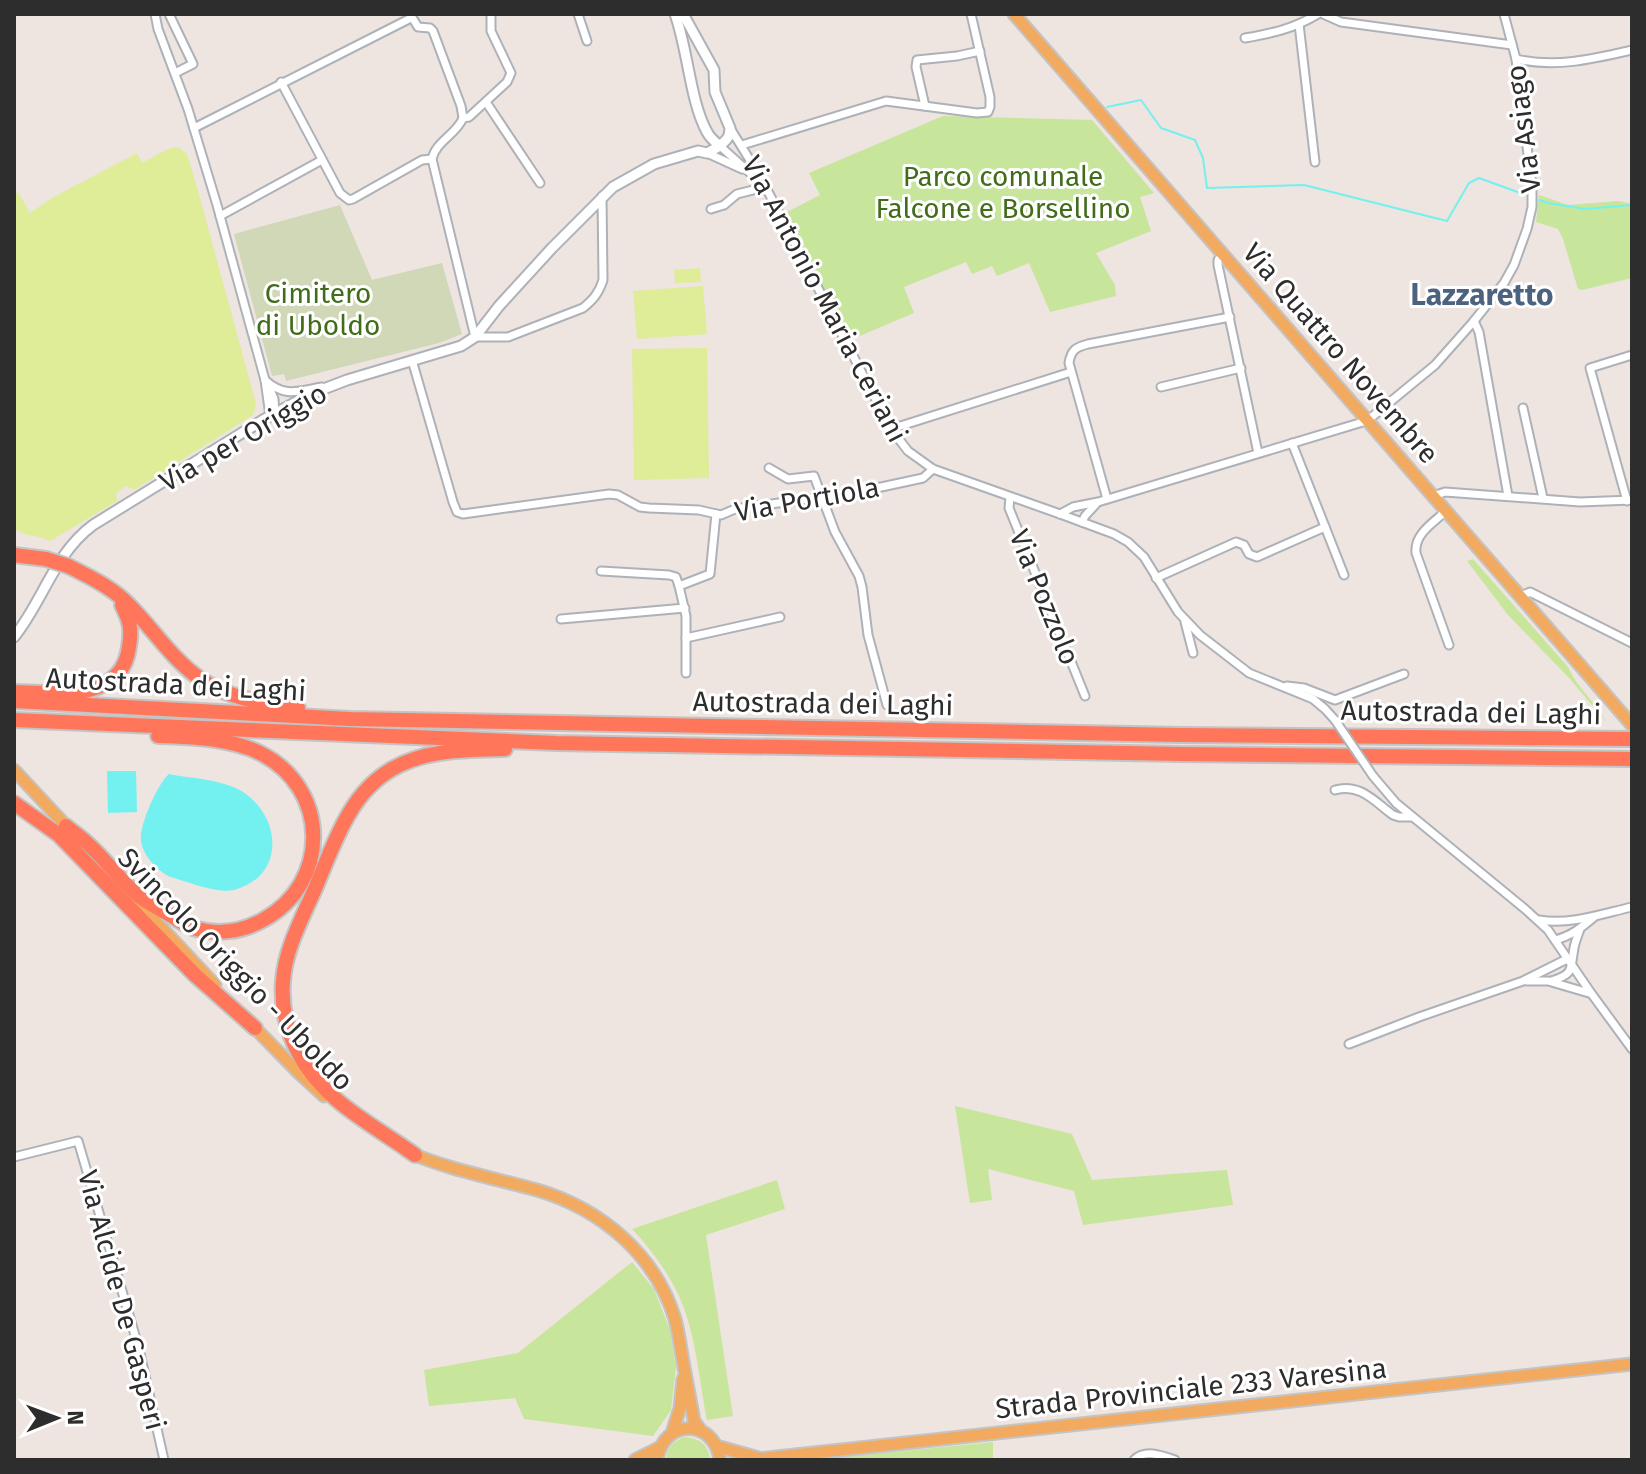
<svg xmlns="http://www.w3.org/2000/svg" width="1646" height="1474" viewBox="0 0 1646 1474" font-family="'Fira Sans',sans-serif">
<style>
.green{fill:#c8e59c}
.cemetery{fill:#d0d8b7}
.pitch{fill:#dfec98}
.water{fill:#73f0f0}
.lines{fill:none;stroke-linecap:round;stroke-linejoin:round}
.stream{stroke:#73f0f0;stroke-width:2}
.minor-casing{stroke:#adb2b9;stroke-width:11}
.tertiary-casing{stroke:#adb2b9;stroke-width:13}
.primary-casing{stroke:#c4c4c4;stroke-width:15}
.motorway-casing{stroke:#c4c4c4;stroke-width:18}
.minor{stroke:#fff;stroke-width:7}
.tertiary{stroke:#fff;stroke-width:9}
.primary{stroke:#f2aa61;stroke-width:11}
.motorway{stroke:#ff765a;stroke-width:14}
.minor-bridge-casing{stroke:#adb2b9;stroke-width:11;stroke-linecap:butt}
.motorway-bridge-casing{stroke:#c4c4c4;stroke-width:18;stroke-linecap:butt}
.minor-bridge{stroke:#fff;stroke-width:7}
.motorway-bridge{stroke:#ff765a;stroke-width:14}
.labels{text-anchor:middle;stroke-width:6;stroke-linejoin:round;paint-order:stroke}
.street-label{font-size:28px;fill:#2d2d2d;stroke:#fff}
.park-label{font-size:28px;fill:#416c1a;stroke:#fff}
.neighbourhood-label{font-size:30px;font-weight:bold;fill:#4c637f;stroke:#fff}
</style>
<rect width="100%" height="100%" fill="#eee4e0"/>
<g class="green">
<path d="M943 116 1092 120 1154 193 1140 197 1151 231 1096 253 1115 285 1116 296 1050 312 1029 263 997 276 992 266 972 274 966 262 904 287 914 313 850 340 785 213 820 195 809 173Z"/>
<path d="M1539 195 1568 205 1619 201 1632 204V278L1582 290 1578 289 1563 239 1558 229 1536 222Z"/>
<path d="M1473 559 1568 667C1577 688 1596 702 1606 722L1570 679 1508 615 1467 561Z"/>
<path d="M955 1106 1072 1134 1092 1180 1227 1170 1233 1205 1083 1225 1074 1191 988 1169 992 1200 970 1203Z"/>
<path d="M777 1180 785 1209 706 1235 733 1416 707 1420C699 1380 696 1333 679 1296 668 1272 650 1248 632 1229Z"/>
<path d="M632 1262 654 1289 670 1330 676 1367 671 1410 653 1436 524 1419 515 1398 429 1406 424 1370 518 1353Z"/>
<path d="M685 1437C700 1438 709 1445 710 1460H666C666 1448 674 1440 685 1437Z"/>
<path d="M993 1442V1460H813Z"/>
</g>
<path class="cemetery" d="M340 205 372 280 442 263 462 334 439 343 286 381 284 374 272 376 234 234Z"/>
<g class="pitch">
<path d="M178 147 187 154 198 191 256 404 253 415 134 490 126 486 116 493 117 501 50 541C37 534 23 537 14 528V195L18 192 30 213 52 198 137 153 142 163 168 149Z"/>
<path d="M700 268 701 282 675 283 674 270Z"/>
<path d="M703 286 707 334 637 339 633 291Z"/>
<path d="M707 348 709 478 634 480 632 349Z"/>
</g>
<g class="water">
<path d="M107 771H136L137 812 108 813Z"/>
<path d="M169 774C193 779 225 779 246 794 283 822 283 877 234 890 217 894 185 881 168 876 156 869 142 854 141 840 139 826 158 783 169 774Z"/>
</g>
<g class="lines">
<g class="stream">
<path d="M1107 107 1141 100 1161 128 1195 140 1203 158 1207 188 1304 185 1447 221 1469 183 1479 178 1523 194"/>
<path d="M1539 200 1548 203 1585 209 1632 205"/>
</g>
<g class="minor-casing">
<g id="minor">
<path d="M155 14 158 29 188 109 217 205 265 380 270 416"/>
<path d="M169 14 193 64 175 73"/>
<path d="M410 14 418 27 430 28 433 31 461 106 463 118"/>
<path d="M491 14V31L511 73 507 82 469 117 463 118C456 135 436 141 432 159L475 337H508L583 308C593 300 599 293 603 280L602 196"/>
<path d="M578 14 587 41"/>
<path d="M1323 14 1341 22 1512 45"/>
<path d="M1299 24 1315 162"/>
<path d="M1245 38C1273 33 1293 29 1318 14"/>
<path d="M1516 59C1556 68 1593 59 1632 50"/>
<path d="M281 82 340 193 349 200 353 199 422 160 432 159"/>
<path d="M486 102 540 183"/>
<path d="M925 106 916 67 917 60 957 56 980 51"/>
<path d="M194 128 411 18"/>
<path d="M730 128 761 178 891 429 908 451 933 469 1060 514 1114 534 1128 542 1144 557 1178 612 1200 635 1249 673 1313 699 1325 709 1335 720"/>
<path d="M742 145 886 101 977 113 988 112 990 107V97L971 14"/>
<path d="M720 146 760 182"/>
<path d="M707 153 742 169"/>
<path d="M711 209 724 205 737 194 765 187"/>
<path d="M220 216 322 160"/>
<path d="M1223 255 1218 260V265L1258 453"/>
<path d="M1474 321 1479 332 1508 496"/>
<path d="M412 360 453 502 457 512 463 514 609 494 618 495 640 507 649 508 699 510 721 515 735 509 858 492 923 478 933 469"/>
<path d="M265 380C285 398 298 391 322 387"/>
<path d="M268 385 274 399 275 413"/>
<path d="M1161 387 1241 368"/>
<path d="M1523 408 1543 498"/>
<path d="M891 429 1071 372"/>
<path d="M1292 443 1344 575"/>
<path d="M769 468 788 479 814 476 835 532 859 576 862 587 868 635 887 705"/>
<path d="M1433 496 1445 492 1580 502 1632 500"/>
<path d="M1010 497 1009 508 1085 696"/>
<path d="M1107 499 1069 363C1071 350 1076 347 1088 344L1230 317"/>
<path d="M1627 501 1590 368 1632 355"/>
<path d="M1446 511C1433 523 1414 534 1416 553L1449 645"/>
<path d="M1060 514 1073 507 1098 502 1366 421 1373 416 1435 365 1474 321 1504 283 1514 265 1527 229 1532 207V186L1516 59 1504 14"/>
<path d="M1082 522 1085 516 1096 504"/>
<path d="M601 571 669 575 676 577 679 586"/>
<path d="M1156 578 1236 542 1244 545 1249 554 1257 557 1325 527"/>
<path d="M1521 596 1530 592 1632 643"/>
<path d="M561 619 685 608"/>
<path d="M1185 622 1193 653"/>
<path d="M686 638 780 617"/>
<path d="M686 673V616L679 586 710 574 716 514"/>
<path d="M1287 686 1304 688 1335 700 1404 674"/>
<path d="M1373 776 1396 803 1525 909 1548 930 1591 993 1632 1049"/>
<path d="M1335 790C1360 783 1374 801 1393 815L1399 817H1411"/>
<path d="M1539 920C1571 925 1601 914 1632 907"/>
<path d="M1555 940C1571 936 1581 928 1594 917"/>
<path d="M1527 981H1548L1589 993"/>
<path d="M1551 981C1575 974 1570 969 1574 948 1575 942 1578 935 1580 929"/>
<path d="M1349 1044 1419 1017 1523 981 1567 959"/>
<path d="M14 1157 78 1141 139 1349 164 1460"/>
<path d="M1134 1460C1145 1449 1161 1455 1175 1460"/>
</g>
</g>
<g class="tertiary-casing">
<g id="tertiary">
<path d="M675 14C688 50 690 101 707 132 710 138 715 142 720 146"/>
<path d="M14 637C43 601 54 554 93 525L263 420 313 393 347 380 461 346 475 337 499 306 552 248 613 187 654 164 698 151 707 153 720 146 726 140 729 136 730 128 715 92 714 70 683 14"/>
</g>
</g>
<g class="primary-casing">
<g id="primary">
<path d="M1014 14 1632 725"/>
<path d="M14 770 70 830"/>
<path d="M131 895 215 985"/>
<path d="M251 1024 298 1072 324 1096"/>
<path d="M408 1152C449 1170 494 1178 537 1190 601 1209 655 1254 675 1319 679 1334 681 1351 684 1367 687 1385 691 1403 694 1421L701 1431"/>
<path d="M672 1433 680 1408 683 1379"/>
<path d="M716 1446 759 1458"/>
<path d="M635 1460 659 1448"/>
<path d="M657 1460C663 1418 715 1418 720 1460"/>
<path d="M749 1460 1632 1364"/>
</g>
</g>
<g class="motorway-casing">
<g id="motorway">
<path d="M14 555 46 559"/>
<path d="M68 566C90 577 113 588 130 606 153 629 171 658 199 678 228 699 264 703 298 708"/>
<path d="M14 692C55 693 122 703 129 647 132 629 130 621 122 605"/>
<path d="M14 701 350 719 1181 735 1632 739"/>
<path d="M14 720 556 743 1182 754 1632 759"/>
<path d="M14 803 59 835 195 975 255 1028"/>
<path d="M66 826C73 832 82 838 89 845 107 861 121 882 140 897 150 904 161 910 172 916 178 920 185 925 193 928 217 935 242 932 263 920 331 883 330 788 260 753 230 738 191 737 158 736"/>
<path d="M415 1155C374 1125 322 1101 298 1052 287 1031 281 1006 283 981 285 948 304 915 317 884 327 860 336 835 350 812 360 795 375 779 392 769 426 749 467 750 505 749"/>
</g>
</g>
<use href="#minor" class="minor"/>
<use href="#tertiary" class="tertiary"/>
<use href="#primary" class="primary"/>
<use href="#motorway" class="motorway"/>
<g class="minor-bridge-casing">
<path id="minor-bridge" d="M1335 720 1373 776"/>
</g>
<g class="motorway-bridge-casing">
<path id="motorway-bridge" d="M46 559 68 566"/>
</g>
<use href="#minor-bridge" class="minor-bridge"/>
<use href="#motorway-bridge" class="motorway-bridge"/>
</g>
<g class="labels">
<g class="street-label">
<text transform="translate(1523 129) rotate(-97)" y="10">Via Asiago</text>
<text transform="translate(825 299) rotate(62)" y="10">Via Antonio Maria Ceriani</text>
<text transform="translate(1341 353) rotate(49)" y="10">Via Quattro Novembre</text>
<text transform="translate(243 437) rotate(-30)" y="10">Via per Origgio</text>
<text transform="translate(807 499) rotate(-10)" y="10">Via Portiola</text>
<text transform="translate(1045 597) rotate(68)" y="10">Via Pozzolo</text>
<text transform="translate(176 684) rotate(3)" y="10">Autostrada dei Laghi</text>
<text transform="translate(823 703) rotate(1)" y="10">Autostrada dei Laghi</text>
<text transform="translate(1471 712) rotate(1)" y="10">Autostrada dei Laghi</text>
<text transform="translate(236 969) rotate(46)" y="10">Svincolo Origgio - Uboldo</text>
<text transform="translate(122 1300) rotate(75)" y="10">Via Alcide De Gasperi</text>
<text transform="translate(1191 1388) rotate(-6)" y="10">Strada Provinciale 233 Varesina</text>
</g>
<g class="park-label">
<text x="1003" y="186">Parco comunale<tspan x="1003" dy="32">Falcone e Borsellino</tspan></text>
<text x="318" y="303">Cimitero<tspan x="318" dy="32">di Uboldo</tspan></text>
</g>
<g class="neighbourhood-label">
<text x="1482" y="305">Lazzaretto</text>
</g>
</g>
<rect width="1646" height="1474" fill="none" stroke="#2d2d2d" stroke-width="32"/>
<g transform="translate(56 1418) rotate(89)" stroke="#ffffff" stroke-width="6" paint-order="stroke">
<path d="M0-6L14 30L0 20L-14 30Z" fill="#2d2d2d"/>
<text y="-12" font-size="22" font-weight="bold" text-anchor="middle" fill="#2d2d2d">N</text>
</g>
</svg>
